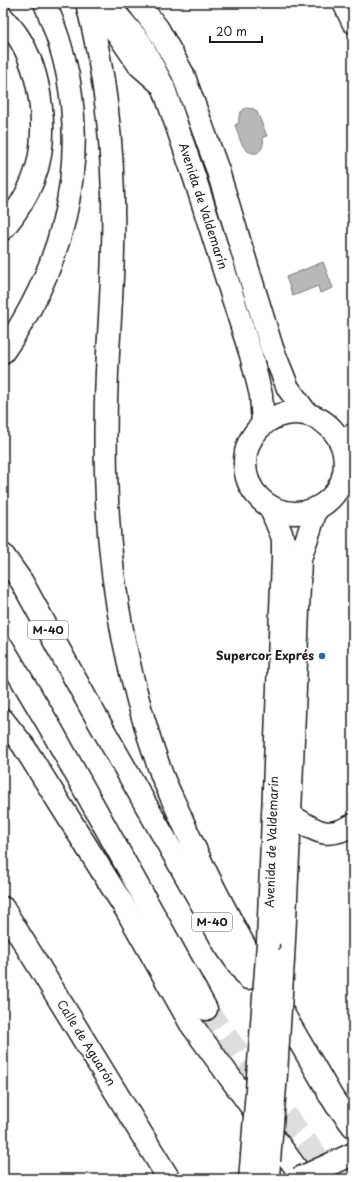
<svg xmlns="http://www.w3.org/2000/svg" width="356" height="1182" viewBox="0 0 356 1182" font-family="'Playpen Sans',sans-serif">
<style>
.water{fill:#b8b8b8;stroke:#7a7a7a}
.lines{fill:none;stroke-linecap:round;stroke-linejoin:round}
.highway-tunnel{stroke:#ddd;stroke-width:22;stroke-dasharray:22 11;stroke-linecap:butt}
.minor-casing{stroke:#1c1c1c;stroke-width:25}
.major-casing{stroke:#1c1c1c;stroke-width:25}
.highway-casing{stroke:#1c1c1c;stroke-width:25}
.minor{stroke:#fff;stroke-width:22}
.major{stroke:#fff;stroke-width:22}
.highway{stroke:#fff;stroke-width:22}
.minor-bridge-casing{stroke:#1c1c1c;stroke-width:25;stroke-linecap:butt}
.minor-bridge{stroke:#fff;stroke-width:22}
.poi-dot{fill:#1f6fb2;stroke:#fff;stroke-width:1.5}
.labels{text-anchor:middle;stroke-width:3;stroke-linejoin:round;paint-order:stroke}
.shield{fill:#fff;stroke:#606060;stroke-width:1}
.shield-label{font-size:11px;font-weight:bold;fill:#1c1c1c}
.street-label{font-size:12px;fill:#1c1c1c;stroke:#fff}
.poi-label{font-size:12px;font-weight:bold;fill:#1c1c1c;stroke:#fff;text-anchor:end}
</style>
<rect width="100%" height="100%" fill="#fff"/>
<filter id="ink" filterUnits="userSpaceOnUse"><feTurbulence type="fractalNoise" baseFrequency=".025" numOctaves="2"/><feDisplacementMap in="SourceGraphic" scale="8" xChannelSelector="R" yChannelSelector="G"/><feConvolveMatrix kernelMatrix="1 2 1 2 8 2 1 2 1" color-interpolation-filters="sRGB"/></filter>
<g filter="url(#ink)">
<g class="water">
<path d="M246 108 254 109 257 112 267 136 263 137C264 144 263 149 257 153 242 155 239 136 235 125L239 123C238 116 240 111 246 108Z"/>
<path d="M323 262 333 288 320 293 318 286 293 296 286 277Z"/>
</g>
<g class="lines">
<path class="highway-tunnel" d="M206 1009 334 1179"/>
<g class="minor-casing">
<g id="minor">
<path d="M344 3 353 22"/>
<path d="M341 443 353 435"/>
<path d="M290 815C315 830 325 841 353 825"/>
<path d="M3 908 169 1179"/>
<path d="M268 943 283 559V538L270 507"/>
<path d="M283 960 290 815 300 559C305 542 312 526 316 509"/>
<path d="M250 1179 252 1156"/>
<path d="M268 1179 269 1161"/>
</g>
</g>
<g class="major-casing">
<g id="major">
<path d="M107 3 140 42 163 86 195 179 251 355 261 395 263 424"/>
<path d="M138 3 158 29 183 74 217 168 272 348 288 388 307 414"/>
<circle cx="295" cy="463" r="50"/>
</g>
</g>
<g class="highway-casing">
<g id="highway">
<path d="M87 3C108 83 115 168 113 250 112 291 109 332 107 372 105 415 105 458 107 500 111 595 130 689 163 778 169 792 176 806 182 820 225 920 283 1012 337 1106"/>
<path d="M93 3 120 37 139 65 163 86"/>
<path d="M3 18C8 24 13 29 17 35 42 72 50 138 33 180 26 198 15 214 3 229"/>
<path d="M3 352C61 270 86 175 68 76 63 51 55 27 45 3"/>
<path d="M3 555 22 582 90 706 225 945 248 978"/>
<path d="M3 648 51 729 206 1009"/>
<path d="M3 720 23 745 127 911 191 1024 304 1179"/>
<path d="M329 1094 353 1126"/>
</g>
</g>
<use href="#minor" class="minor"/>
<use href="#major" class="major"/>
<use href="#highway" class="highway"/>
<g class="minor-bridge-casing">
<g id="minor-bridge">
<path d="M252 1156 268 943"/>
<path d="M269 1161 276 1074 283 960"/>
<path d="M298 1179 353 1154"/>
</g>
</g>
<use href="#minor-bridge" class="minor-bridge"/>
</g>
</g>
<circle class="poi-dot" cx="322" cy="656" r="4"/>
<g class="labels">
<g class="shield">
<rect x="28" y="621" width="40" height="18" rx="3"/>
<rect x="192" y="913" width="40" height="18" rx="3"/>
</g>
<g class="shield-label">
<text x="48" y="634">M-40</text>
<text x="212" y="926">M-40</text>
</g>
<g class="street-label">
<text transform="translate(203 206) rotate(72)" y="4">Avenida de Valdemarín</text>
<text transform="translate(272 842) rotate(-88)" y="4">Avenida de Valdemarín</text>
<text transform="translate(86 1043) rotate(58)" y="4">Calle de Aguarón</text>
</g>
<g class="poi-label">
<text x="314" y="660">Supercor Exprés</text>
</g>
</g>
<rect width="356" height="1182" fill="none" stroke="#fff" stroke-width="16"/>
<rect x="8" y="8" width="340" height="1166" fill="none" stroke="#1c1c1c" stroke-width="1.5" filter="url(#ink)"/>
<path d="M210 36v6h52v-6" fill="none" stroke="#1c1c1c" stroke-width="2"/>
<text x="216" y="36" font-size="12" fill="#1c1c1c" stroke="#ffffff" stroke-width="3" paint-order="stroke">20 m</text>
</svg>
